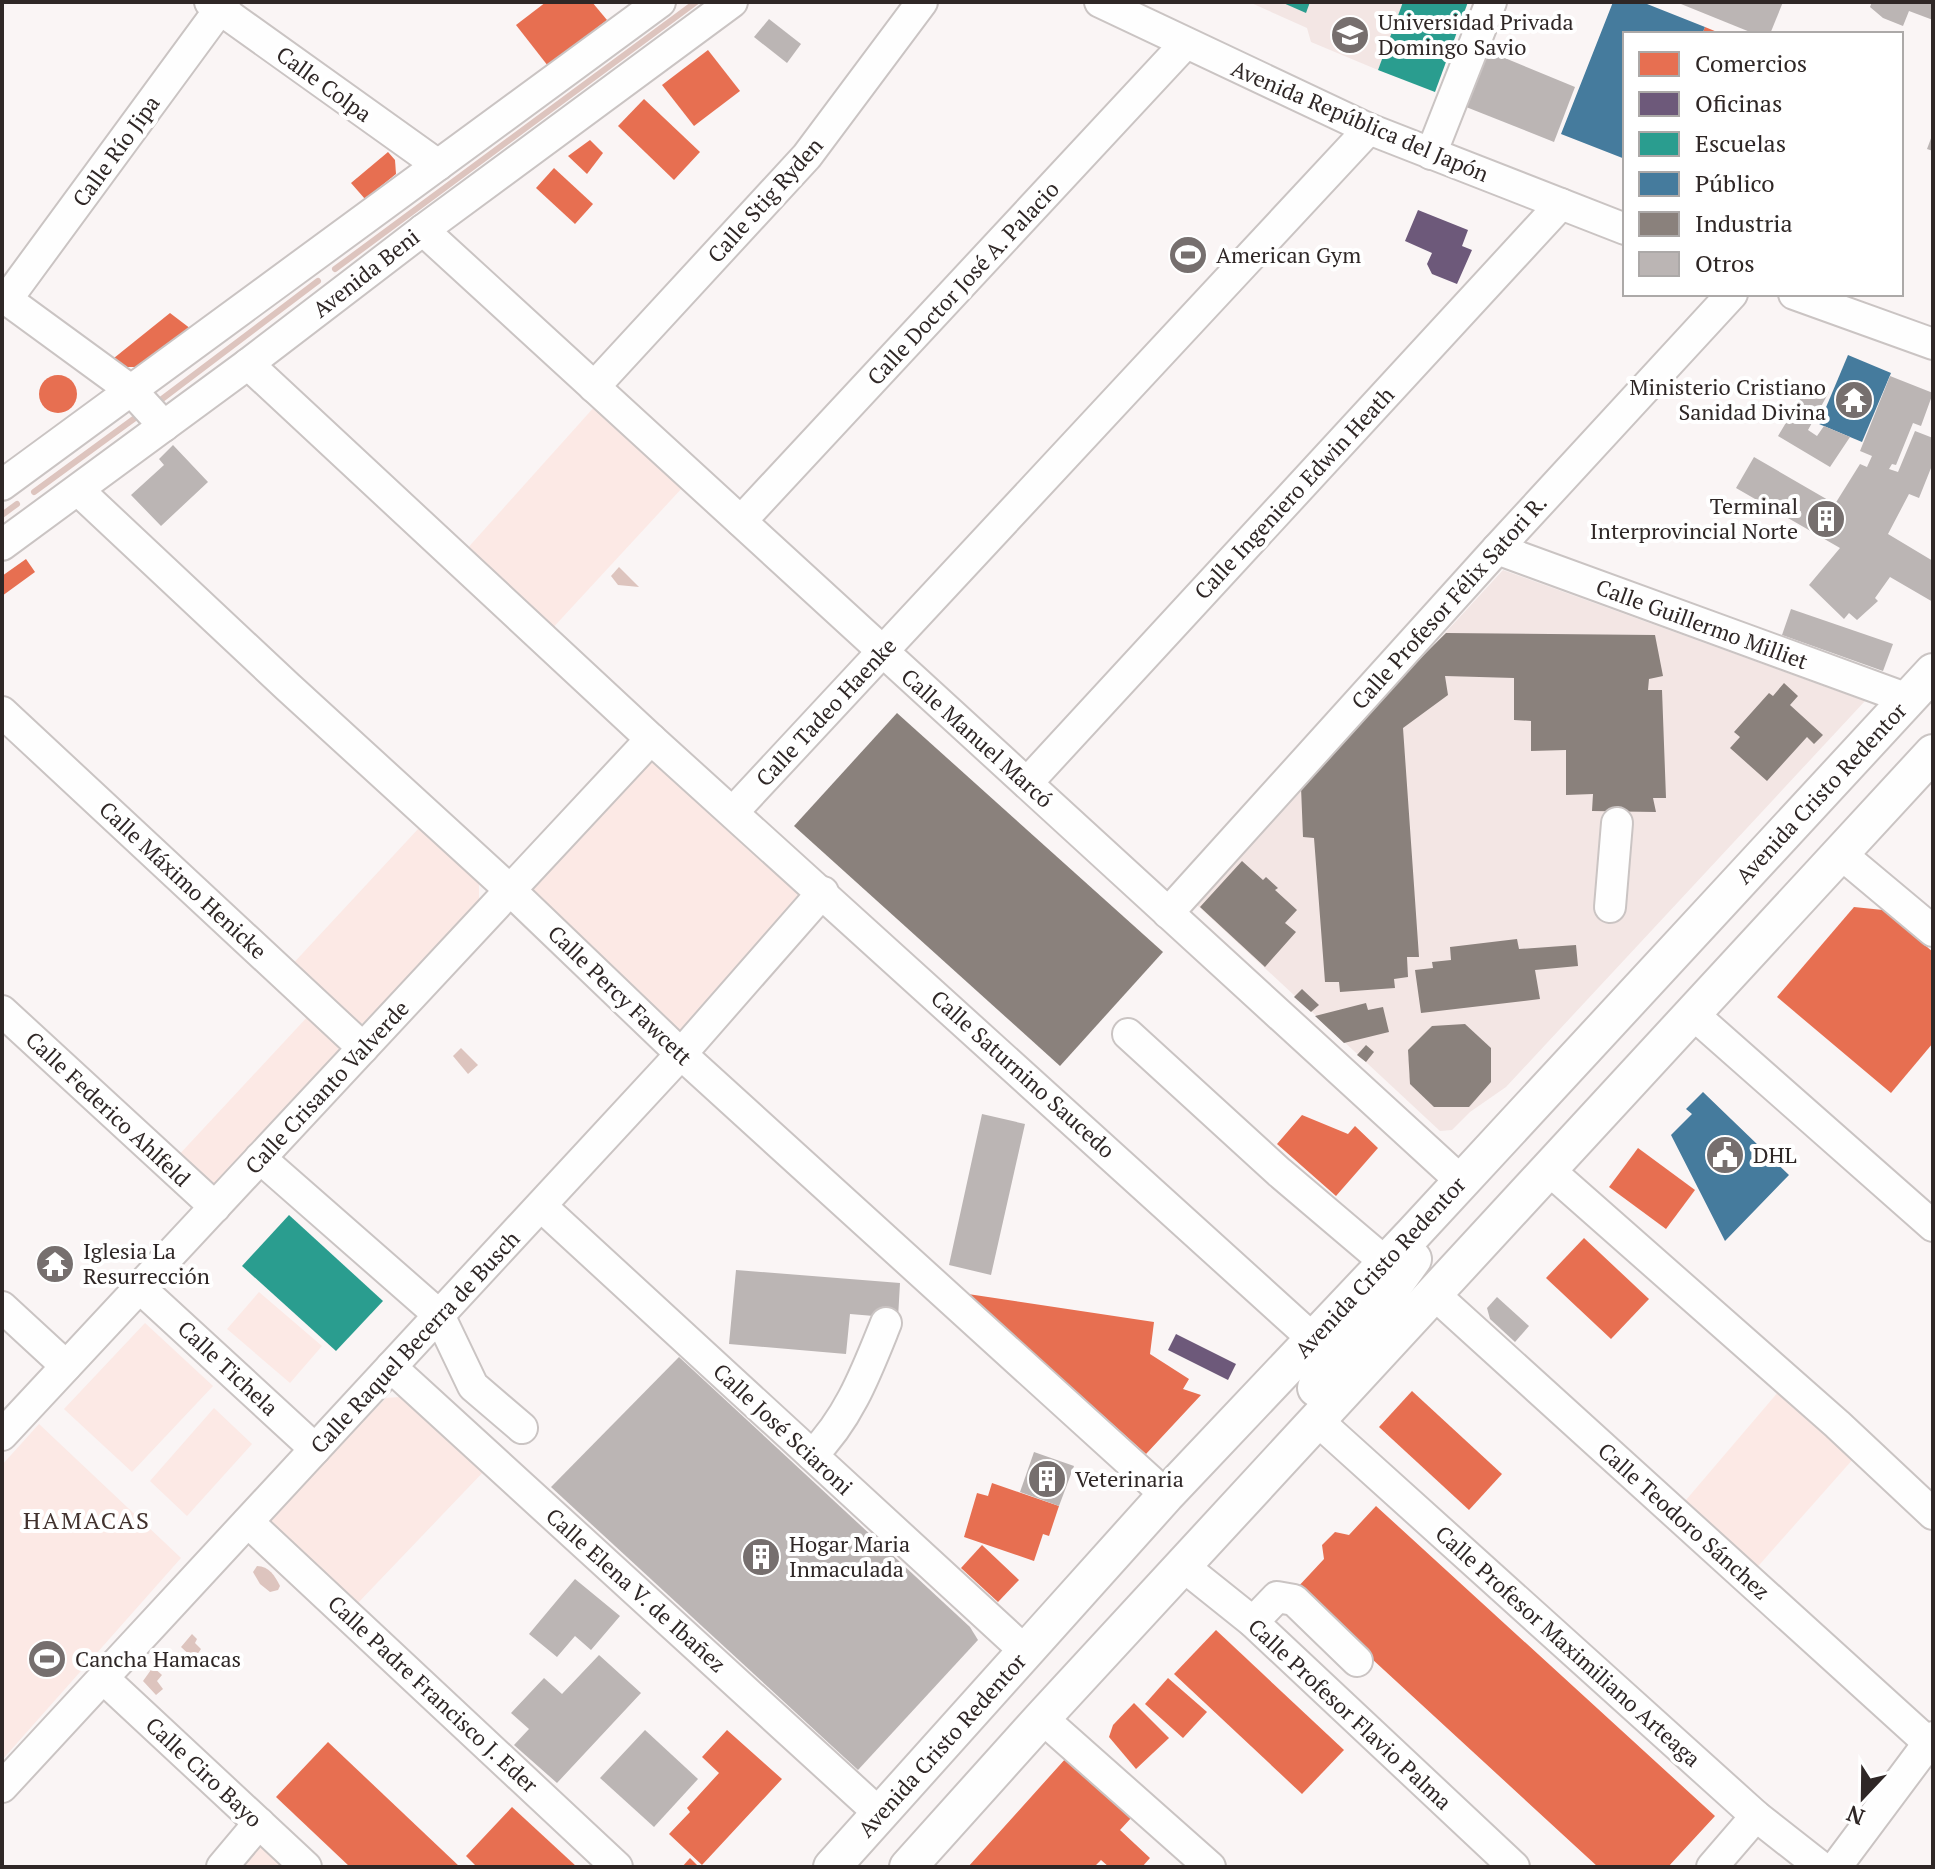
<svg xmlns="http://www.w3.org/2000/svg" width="1935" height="1869" viewBox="0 0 1935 1869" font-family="'PT Serif',serif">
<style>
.built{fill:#f3e6e4}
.green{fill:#fce9e5}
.water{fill:#ddc4be}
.shops{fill:#e76f51}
.offices{fill:#6d597a}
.schools{fill:#2a9d8f}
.public{fill:#457b9d}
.industry{fill:#8a817c}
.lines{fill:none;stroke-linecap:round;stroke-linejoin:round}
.stream{stroke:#ddc4be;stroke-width:6}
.building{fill:#bbb5b4}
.minor-casing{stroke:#cac4c3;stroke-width:34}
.major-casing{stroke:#cac4c3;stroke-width:40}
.minor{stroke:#fefefe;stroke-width:30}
.major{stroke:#fefefe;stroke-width:36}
.labels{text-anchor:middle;stroke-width:8;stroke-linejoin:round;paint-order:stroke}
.poi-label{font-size:22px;fill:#2f2726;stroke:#fff;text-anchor:start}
.street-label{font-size:22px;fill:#2f2726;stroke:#fff}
.neighbourhood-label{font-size:24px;letter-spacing:2px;fill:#42322e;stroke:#fff}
</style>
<rect width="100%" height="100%" fill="#faf5f5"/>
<g class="built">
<path d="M1249 2H1404L1378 70 1311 42 1307 28Z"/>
<path d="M1503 570 1865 701 1506 1087 1470 1112 1452 1130 1440 1131 1196 904Z"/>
</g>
<g class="green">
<path d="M596 405 683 487 550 631 465 551Z"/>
<path d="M647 758H655L797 887 798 901 681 1031 667 1021 528 887Z"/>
<path d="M419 828 479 883V907L363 1023 352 1024 289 968Z"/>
<path d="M310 1014 338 1043 339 1054 219 1182 210 1186 176 1158Z"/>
<path d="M259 1292 322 1346 290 1383 227 1329Z"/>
<path d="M145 1323 213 1386 132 1472 64 1409Z"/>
<path d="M1779 1391 1854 1458 1753 1572 1680 1507Z"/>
<path d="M399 1397 410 1400 486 1469 356 1605 271 1531 270 1521 274 1513 386 1398Z"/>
<path d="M214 1408 252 1444 187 1516 150 1481Z"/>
<path d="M39 1424 181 1558 2 1760V1465Z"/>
<path d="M256 1842 302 1867H235Z"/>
</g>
<g class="water">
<path d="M619 567 639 587 618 585 611 576Z"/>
<path d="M461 1048 478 1065 468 1074 453 1056Z"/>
<path d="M257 1566C269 1566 275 1576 280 1586L278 1590 270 1592 260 1584 253 1572Z"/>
<path d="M192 1634 197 1639 195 1643 201 1649 194 1659 181 1647Z"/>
<path d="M153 1667 162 1675 157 1681 163 1689 156 1695 143 1681Z"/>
</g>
<g class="shops">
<path d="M546 2H592L607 20 548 66 516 25Z"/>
<path d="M1705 27 1722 34H1702Z"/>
<path d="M708 50 740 91 694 126 662 85Z"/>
<path d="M644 99 700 152 674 180 618 126Z"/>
<path d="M590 140 603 153 587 174 568 156Z"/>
<path d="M388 152 395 160 396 174 365 199 351 183Z"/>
<path d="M554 168 593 204 575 224 536 188Z"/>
<path d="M170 313 191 329 146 363 137 367H127L114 358Z"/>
<circle cx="58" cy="394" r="19"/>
<path d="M26 559 35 572 2 596V576Z"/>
<path d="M1854 907 1883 910 1933 952V1043L1891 1093 1777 997Z"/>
<path d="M1302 1115 1348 1134 1355 1126 1378 1148 1336 1196 1277 1144Z"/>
<path d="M1638 1148 1695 1190 1666 1229 1609 1187Z"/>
<path d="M1584 1238 1649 1299 1611 1339 1546 1278Z"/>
<path d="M968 1294 1154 1322 1150 1354 1189 1379 1183 1389 1201 1395 1146 1454Z"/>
<path d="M1412 1391 1502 1474 1469 1510 1379 1427Z"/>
<path d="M992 1483 1059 1506 1049 1536 1043 1534 1034 1561 964 1537 977 1493 988 1496Z"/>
<path d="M1376 1506 1715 1816 1668 1867H1598L1296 1589 1324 1559 1322 1545 1335 1532 1349 1535Z"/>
<path d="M982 1545 1019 1580 998 1602 961 1568Z"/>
<path d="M1216 1630 1344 1750 1302 1794 1174 1674Z"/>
<path d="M1168 1678 1207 1712 1183 1738 1145 1704Z"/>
<path d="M1134 1703 1169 1738 1136 1769 1109 1737 1113 1725Z"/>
<path d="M727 1730 782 1779 702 1865 669 1834 690 1812 687 1808 719 1773 702 1757Z"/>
<path d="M328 1742 460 1867H350L276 1797Z"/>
<path d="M1067 1757 1132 1817 1120 1830 1150 1858 1142 1867H1109L1101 1860 1094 1867H968Z"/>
<path d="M512 1807 577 1867H477L466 1856Z"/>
<path d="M690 1858 699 1867H682Z"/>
</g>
<g class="offices">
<path d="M1418 210 1468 230 1462 246 1472 250 1457 284 1432 274 1427 264 1432 253 1405 241Z"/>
<path d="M1176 1334 1236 1364 1228 1380 1168 1350Z"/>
</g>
<g class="schools">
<path d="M1281 2H1310L1306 13Z"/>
<path d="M1403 2H1468L1435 92 1378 70Z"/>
<path d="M289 1215 383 1301 336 1351 242 1266Z"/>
</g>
<g class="public">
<path d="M1613 2H1642L1705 27 1702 34H1625V159L1561 134Z"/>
<path d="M1848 355 1891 373 1862 442 1819 424Z"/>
<path d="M1703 1092 1789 1175 1725 1241 1671 1135 1692 1114 1686 1109Z"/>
</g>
<g class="industry">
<path d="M1446 633 1655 635 1663 676 1649 679 1648 690H1662L1666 798H1653L1656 812 1592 811 1593 794 1566 795V750L1531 751V721L1514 720V678L1445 676 1448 695 1403 728 1419 957H1407L1408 977 1394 979 1395 988 1340 992 1339 982H1325L1314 838 1303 837 1301 787 1342 743 1338 740Z"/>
<path d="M1784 683 1798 696 1790 705 1823 735 1814 744 1807 737 1767 781 1730 748 1740 737 1734 732 1769 693 1773 696Z"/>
<path d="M897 713 1163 952 1060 1066 794 826Z"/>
<path d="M1242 861 1263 880 1266 877 1278 888 1275 890 1297 910 1285 923 1296 932 1265 967 1200 907Z"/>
<path d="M1517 939 1519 949 1576 945 1578 966 1535 970 1540 999 1421 1013 1415 970 1433 968 1432 962 1451 960 1450 947Z"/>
<path d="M1302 989 1319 1005 1311 1012 1294 997Z"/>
<path d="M1366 1003 1368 1010 1383 1007 1389 1032 1344 1043 1315 1016Z"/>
<path d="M1465 1024 1491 1048V1082L1469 1107H1434L1410 1084 1408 1050 1432 1026Z"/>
<path d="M1366 1045 1374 1052 1366 1062 1357 1055Z"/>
</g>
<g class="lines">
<g class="stream">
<path d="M335 269 696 2"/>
<path d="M162 399 318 281"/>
<path d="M34 492 135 418"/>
<path d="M2 515 17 504"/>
</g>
</g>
<g class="building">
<path d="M1676 2H1783L1770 34H1755Z"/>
<path d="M1872 2H1933V20L1909 11 1903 26 1883 18 1870 7Z"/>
<path d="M769 19 801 44 787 63 754 37Z"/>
<path d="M1483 49 1575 87 1554 142 1461 105Z"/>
<path d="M1933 133V151L1927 149Z"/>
<path d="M1890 376 1933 393 1921 426 1913 423 1896 465 1892 464 1889 469 1898 472 1915 431 1933 438V463L1919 498 1909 494 1888 534 1933 561V602L1890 577 1875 598 1878 601 1857 620 1849 613 1844 619 1809 585 1840 548 1736 488 1754 457 1835 504 1860 464 1867 467 1872 456 1860 451Z"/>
<path d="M1811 381 1829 392 1808 430 1817 436 1824 426 1850 437 1830 467 1778 436Z"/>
<path d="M173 445 208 482 161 526 131 495 164 465 159 459Z"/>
<path d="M1791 609 1893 644 1883 671 1782 635Z"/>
<path d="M982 1114 1025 1124 991 1275 949 1265Z"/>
<path d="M736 1270 900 1283 898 1318 850 1314 846 1354 729 1344Z"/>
<path d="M1497 1297 1529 1326 1515 1342 1490 1319 1487 1308Z"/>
<path d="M679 1357 970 1627 978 1640 858 1770 551 1487Z"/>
<path d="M1034 1452 1074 1466 1059 1506 1020 1492Z"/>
<path d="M575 1579 620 1616 591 1650 575 1636 557 1657 529 1634Z"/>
<path d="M599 1655 641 1693 557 1783 514 1745 529 1729 511 1713 544 1678 562 1694Z"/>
<path d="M645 1730 698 1779 654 1827 600 1778Z"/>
</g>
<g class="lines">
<g class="minor-casing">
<g id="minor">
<path d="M210 2 438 165"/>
<path d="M1100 2 1369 129 1625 229"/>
<path d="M1431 154 1491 2"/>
<path d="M423 230 1461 1181"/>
<path d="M1794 294 1933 344"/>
<path d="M2 296 132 391 164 426"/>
<path d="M7 299 225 2"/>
<path d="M248 364 651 739 1312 1338"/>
<path d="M594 387 807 156 922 2"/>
<path d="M2 485 660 2"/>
<path d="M78 490 288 687 510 890 681 1054 1166 1495"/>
<path d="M741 521 1185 44"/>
<path d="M2 545 248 364 423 230 732 2"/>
<path d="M1497 549 1908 699"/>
<path d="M2 712 363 1048"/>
<path d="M1027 783 1561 204"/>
<path d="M733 812 1369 129"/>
<path d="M1841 854 1933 931"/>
<path d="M1610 907 1617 823"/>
<path d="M1168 913 1497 549 1732 294"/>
<path d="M2 1011 215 1207"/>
<path d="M1694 1015 1933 1226"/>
<path d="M1128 1034 1279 1172 1385 1262"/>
<path d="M260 1158 439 1315 473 1386 522 1428"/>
<path d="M1549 1170 1837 1424 1933 1514"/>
<path d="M541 1206 1026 1652"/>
<path d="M140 1288 315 1449"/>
<path d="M1435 1295 1933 1747"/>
<path d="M2 1307 66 1366"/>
<path d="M391 1367 880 1814"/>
<path d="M1318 1421 1756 1816 1821 1867"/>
<path d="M2 1435 651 739"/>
<path d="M812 1455C849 1419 867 1370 886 1323"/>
<path d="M248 1522 617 1867"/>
<path d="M1183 1566 1253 1622 1514 1867"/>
<path d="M1253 1622 1277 1597 1294 1600 1357 1661"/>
<path d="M103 1678 306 1867"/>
<path d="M1042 1718 1210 1867"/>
<path d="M2 1787 681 1054 823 892"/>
<path d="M222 1867 259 1823"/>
<path d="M1712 1867 1756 1816"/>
<path d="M1836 1867 1933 1737"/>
</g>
</g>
<g class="major-casing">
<g id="major">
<path d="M1353 1380 1338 1393 1328 1396 1316 1388 1320 1376 1361 1331 1413 1259"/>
<path d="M832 1867 1166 1495 1413 1234 1933 672"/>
<path d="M908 1867 1042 1718 1933 753"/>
</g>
</g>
<use href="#minor" class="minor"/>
<use href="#major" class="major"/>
</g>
<defs>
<g id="university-disc" transform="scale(2)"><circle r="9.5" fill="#766f6e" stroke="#fff"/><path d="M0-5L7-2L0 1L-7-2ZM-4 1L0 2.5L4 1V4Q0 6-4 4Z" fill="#fff"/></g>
<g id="stadium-disc" transform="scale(2)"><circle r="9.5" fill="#766f6e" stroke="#fff"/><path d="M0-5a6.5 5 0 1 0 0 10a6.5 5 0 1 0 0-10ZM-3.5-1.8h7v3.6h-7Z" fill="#fff"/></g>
<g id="temple-disc" transform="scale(2)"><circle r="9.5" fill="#766f6e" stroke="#fff"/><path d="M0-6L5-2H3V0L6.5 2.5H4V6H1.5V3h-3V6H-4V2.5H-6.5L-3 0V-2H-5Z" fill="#fff"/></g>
<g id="building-disc" transform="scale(2)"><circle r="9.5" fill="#766f6e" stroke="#fff"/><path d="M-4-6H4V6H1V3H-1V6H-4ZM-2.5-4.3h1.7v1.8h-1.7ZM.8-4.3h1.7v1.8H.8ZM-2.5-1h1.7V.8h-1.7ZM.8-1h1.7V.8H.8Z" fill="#fff"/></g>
<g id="civic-disc" transform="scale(2)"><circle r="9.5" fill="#766f6e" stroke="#fff"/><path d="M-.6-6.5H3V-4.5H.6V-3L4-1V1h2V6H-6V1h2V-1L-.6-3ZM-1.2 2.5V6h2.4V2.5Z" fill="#fff"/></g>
</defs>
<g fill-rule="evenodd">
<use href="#university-disc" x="1350" y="35"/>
<use href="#stadium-disc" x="1188" y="255"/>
<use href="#temple-disc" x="1854" y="400"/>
<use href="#building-disc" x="1826" y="519"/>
<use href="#civic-disc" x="1725" y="1155"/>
<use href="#temple-disc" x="55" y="1264"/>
<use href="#building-disc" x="1047" y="1479"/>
<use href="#building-disc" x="761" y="1557"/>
<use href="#stadium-disc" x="47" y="1659"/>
</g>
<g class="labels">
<g class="poi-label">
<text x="1378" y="30">Universidad Privada<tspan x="1378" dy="25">Domingo Savio</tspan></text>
<text x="1216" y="263">American Gym</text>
<text x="1826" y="395" text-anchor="end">Ministerio Cristiano<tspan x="1826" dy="25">Sanidad Divina</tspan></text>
<text x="1798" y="514" text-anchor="end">Terminal<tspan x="1798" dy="25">Interprovincial Norte</tspan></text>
<text x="1753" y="1163">DHL</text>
<text x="83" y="1259">Iglesia La<tspan x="83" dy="25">Resurrección</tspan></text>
<text x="1075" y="1487">Veterinaria</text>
<text x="789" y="1552">Hogar Maria<tspan x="789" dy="25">Inmaculada</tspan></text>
<text x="75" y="1667">Cancha Hamacas</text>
</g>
<g class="street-label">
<text transform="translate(324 84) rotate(36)" y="8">Calle Colpa</text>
<text transform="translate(1360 121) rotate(23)" y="8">Avenida República del Japón</text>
<text transform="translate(116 151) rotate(-54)" y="8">Calle Río Jipa</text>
<text transform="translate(765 200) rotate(-48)" y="8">Calle Stig Ryden</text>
<text transform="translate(366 273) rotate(-38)" y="8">Avenida Beni</text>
<text transform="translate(963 283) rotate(-47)" y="8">Calle Doctor José A. Palacio</text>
<text transform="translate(1294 493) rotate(-47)" y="8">Calle Ingeniero Edwin Heath</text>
<text transform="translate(1449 602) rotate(-48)" y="8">Calle Profesor Félix Satori R.</text>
<text transform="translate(1702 624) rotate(20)" y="8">Calle Guillermo Milliet</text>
<text transform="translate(826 712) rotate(-47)" y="8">Calle Tadeo Haenke</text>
<text transform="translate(977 738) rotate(42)" y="8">Calle Manuel Marcó</text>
<text transform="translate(1821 793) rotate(-47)" y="8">Avenida Cristo Redentor</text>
<text transform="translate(183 880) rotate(43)" y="8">Calle Máximo Henicke</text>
<text transform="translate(620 995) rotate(44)" y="8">Calle Percy Fawcett</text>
<text transform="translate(1023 1074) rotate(42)" y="8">Calle Saturnino Saucedo</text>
<text transform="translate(327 1087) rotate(-47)" y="8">Calle Crisanto Valverde</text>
<text transform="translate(108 1109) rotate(43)" y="8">Calle Federico Ahlfeld</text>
<text transform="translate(1380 1267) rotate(-47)" y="8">Avenida Cristo Redentor</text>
<text transform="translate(415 1342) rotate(-47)" y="8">Calle Raquel Becerra de Busch</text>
<text transform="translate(228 1368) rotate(43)" y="8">Calle Tichela</text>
<text transform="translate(783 1429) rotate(43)" y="8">Calle José Sciaroni</text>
<text transform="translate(1684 1521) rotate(42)" y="8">Calle Teodoro Sánchez</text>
<text transform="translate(636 1590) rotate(42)" y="8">Calle Elena V. de Ibañez</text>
<text transform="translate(1568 1646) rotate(42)" y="8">Calle Profesor Maximiliano Arteaga</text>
<text transform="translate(433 1694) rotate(43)" y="8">Calle Padre Francisco J. Eder</text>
<text transform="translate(1350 1714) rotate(43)" y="8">Calle Profesor Flavio Palma</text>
<text transform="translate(942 1745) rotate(-48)" y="8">Avenida Cristo Redentor</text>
<text transform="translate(204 1772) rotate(43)" y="8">Calle Ciro Bayo</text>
</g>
<g class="neighbourhood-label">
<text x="87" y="1529">HAMACAS</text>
</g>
</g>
<rect width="1935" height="1869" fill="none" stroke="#2f2726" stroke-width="8"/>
<rect x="1623" y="32" width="280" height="264" fill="#ffffff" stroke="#aca9a8" stroke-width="2"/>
<rect x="1639" y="52" width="40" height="24" fill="#e76f51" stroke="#aca9a8" stroke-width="2"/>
<text x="1695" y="72" font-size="24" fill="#2f2726">Comercios</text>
<rect x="1639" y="92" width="40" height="24" fill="#6d597a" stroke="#aca9a8" stroke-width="2"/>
<text x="1695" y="112" font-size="24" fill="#2f2726">Oficinas</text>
<rect x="1639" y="132" width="40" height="24" fill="#2a9d8f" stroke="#aca9a8" stroke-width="2"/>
<text x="1695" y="152" font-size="24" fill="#2f2726">Escuelas</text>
<rect x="1639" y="172" width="40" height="24" fill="#457b9d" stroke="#aca9a8" stroke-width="2"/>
<text x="1695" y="192" font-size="24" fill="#2f2726">Público</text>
<rect x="1639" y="212" width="40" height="24" fill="#8a817c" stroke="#aca9a8" stroke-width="2"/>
<text x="1695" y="232" font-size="24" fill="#2f2726">Industria</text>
<rect x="1639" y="252" width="40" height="24" fill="#bbb5b4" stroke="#aca9a8" stroke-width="2"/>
<text x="1695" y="272" font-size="24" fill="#2f2726">Otros</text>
<g transform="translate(1863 1797) rotate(202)" stroke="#ffffff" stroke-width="6" paint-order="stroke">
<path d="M0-6L14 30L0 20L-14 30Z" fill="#2f2726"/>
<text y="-12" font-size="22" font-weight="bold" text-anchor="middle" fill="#2f2726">N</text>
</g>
</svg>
